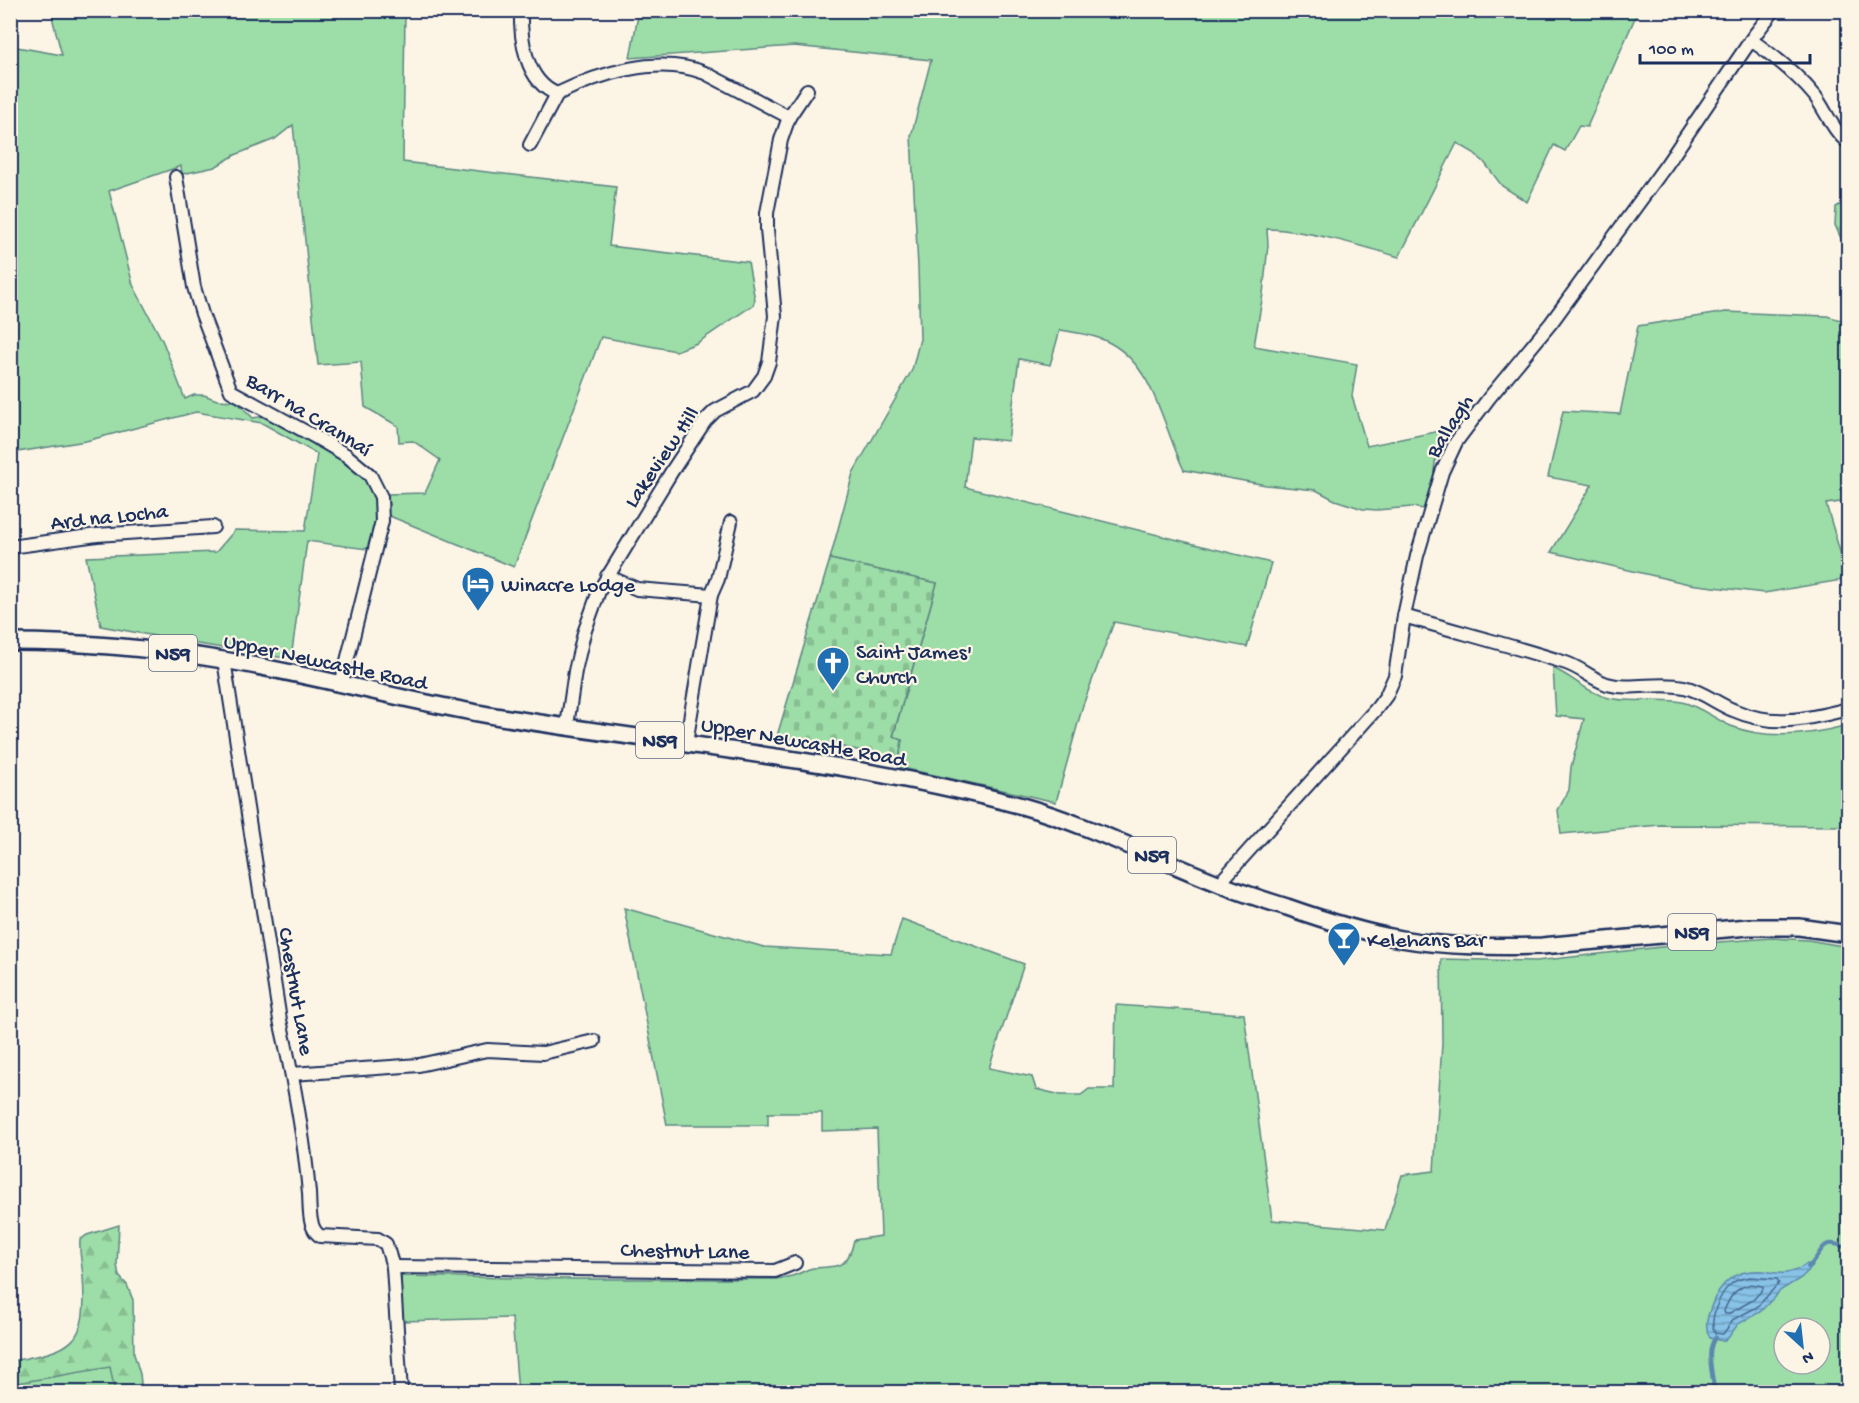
<svg xmlns="http://www.w3.org/2000/svg" width="1859" height="1403" viewBox="0 0 1859 1403" font-family="'Gochi Hand',sans-serif">
<style>
.green{fill:#9ddda7;stroke:#5c8682;stroke-width:1.5;fill-rule:evenodd}
.forest{fill:url(#forest-firs);stroke:#5c8682;stroke-width:1.5}
.cemetery{fill:url(#cemetery-stones);stroke:#5c8682;stroke-width:1.5}
.water{fill:url(#water-rules);stroke:#5c88b0;stroke-width:1.5}
.lines{fill:none;stroke-linecap:round;stroke-linejoin:round}
.shore{stroke:#476a95;stroke-width:1.5}
.stream{stroke:#5c88b0;stroke-width:4}
.minor-casing{stroke:#1b2f5e;stroke-width:16}
.major-casing{stroke:#1b2f5e;stroke-width:20}
.minor{stroke:#fcf5e5;stroke-width:12}
.major{stroke:#fcf5e5;stroke-width:15}
.labels{text-anchor:middle;stroke-width:4.5;stroke-linejoin:round;paint-order:stroke}
.shield{fill:#fcf5e5;stroke:#5e6a86;stroke-width:1.5}
.shield-label{font-size:21px;font-weight:bold;fill:#1b2f5e}
.street-label{font-size:22px;fill:#1b2f5e;stroke:#fcf5e5}
.poi-label{font-size:22px;fill:#1b2f5e;stroke:#fcf5e5;text-anchor:start}
</style>
<defs>
<pattern id="forest-firs" width="22" height="20" patternUnits="userSpaceOnUse" patternTransform="scale(1.5)"><rect width="22" height="20" fill="#9ddda7"/><path d="M5 1l3.5 6h-7zM16 11l3.5 6h-7z" fill="#87be92"/></pattern>
<pattern id="cemetery-stones" width="16" height="16" patternUnits="userSpaceOnUse" patternTransform="scale(1.5)"><rect width="16" height="16" fill="#9ddda7"/><path d="M2 7V4a2 2 0 0 1 4 0v3zM10 15v-3a2 2 0 0 1 4 0v3z" fill="#87be92"/></pattern>
<pattern id="water-rules" width="6" height="5" patternUnits="userSpaceOnUse" patternTransform="scale(1.5)"><rect width="6" height="5" fill="#88c3e7"/><path d="M0 2.5h6" fill="none" stroke="#6e9fbe"/></pattern>
</defs>
<rect width="100%" height="100%" fill="#fcf5e5"/>
<filter id="ink" filterUnits="userSpaceOnUse"><feTurbulence type="fractalNoise" baseFrequency=".0167" numOctaves="2"/><feDisplacementMap in="SourceGraphic" scale="12" xChannelSelector="R" yChannelSelector="G"/><feConvolveMatrix kernelMatrix="1 2 1 2 8 2 1 2 1" color-interpolation-filters="sRGB"/></filter>
<g filter="url(#ink)">
<g class="green">
<path d="M639 10 1638 11 1587 127 1579 126 1565 151 1554 145 1527 202 1502 186 1484 162 1474 153 1457 143 1399 257C1359 245 1308 230 1267 229L1268 245 1263 294 1254 346 1357 364 1352 396 1367 446 1450 429C1452 439 1439 448 1436 458 1432 472 1435 502 1423 509L1412 507 1377 510 1363 509 1335 500 1316 490 1266 485 1184 470C1163 428 1155 367 1110 343 1095 335 1077 333 1060 330L1050 365 1019 359 1008 441 971 437 965 487 1271 563 1247 647 1114 622 1083 705 1056 802 898 767 902 740 893 737 937 583 830 559 853 473 912 370 920 339 918 267 911 136 931 60 794 46 630 58Z"/>
<path d="M53 11H405L403 162 616 187 609 246 748 262 755 300 753 305 697 343 676 351 601 337 514 567 387 515 389 505 387 494 425 493 440 460 413 441 399 442 398 426 365 407 361 362 318 365 293 125 275 139 235 155 215 167 182 174 181 166 109 191 133 285 163 342 185 399 194 395H204L217 400 236 401 253 418 265 416C294 432 370 465 376 499 379 514 371 534 367 549L307 541 291 659 198 644 101 626 86 557 216 552 235 530 305 531 317 454 262 423 196 412 86 441 11 453V46L62 55 53 21Z"/>
<path d="M1726 312 1827 316 1848 322V501L1826 504 1848 579 1764 593 1689 584 1551 552 1592 485 1548 477 1563 411 1620 414 1638 326Z"/>
<path d="M1553 668C1573 677 1588 693 1609 698 1634 704 1660 697 1682 702 1699 706 1715 719 1731 726 1769 741 1811 735 1848 725V826L1660 825 1561 834 1558 810 1569 790 1571 767 1584 719 1556 716Z"/>
<path d="M624 908 764 947 891 954 902 919 1024 964 989 1068 1032 1077 1036 1089 1061 1095H1081L1089 1089H1114L1116 1005 1244 1014 1272 1220 1385 1230 1402 1175 1434 1171 1442 1043 1441 959 1536 961 1679 945 1771 938 1808 940 1848 947V1392H625L585 1391V1392H518L512 1318 402 1321 401 1276 577 1279H776C782 1278 789 1277 795 1275 801 1273 807 1269 813 1268 839 1266 848 1269 854 1240L881 1236 877 1129 822 1131V1113H768V1125H667ZM1784 1328H1820V1364H1784Z"/>
<path d="M118 1349 130 1392H11V1367Z"/>
</g>
<g class="forest">
<path d="M1845 202H1848V254L1835 225 1836 207Z"/>
<path d="M119 1225 117 1265 119 1276 127 1285 133 1300 134 1354 140 1374 142 1392H115L110 1367 11 1384V1361C73 1350 88 1345 83 1277 82 1264 79 1253 80 1240L87 1235Z"/>
</g>
<path class="cemetery" d="M830 559 937 583 893 736 902 740 899 759 843 747 842 751 777 736Z"/>
<path class="water" d="M1807 1264 1813 1266 1801 1278 1781 1290 1760 1312 1738 1324 1728 1338 1723 1341 1710 1338C1704 1327 1707 1318 1711 1307 1720 1282 1735 1269 1763 1271 1771 1272 1778 1274 1786 1273 1794 1272 1801 1268 1807 1264Z"/>
<g class="lines">
<g class="shore">
<path d="M1750 1277 1777 1279 1779 1283 1757 1307 1734 1319 1723 1334 1715 1333C1708 1320 1720 1293 1731 1284 1736 1279 1744 1278 1750 1277Z"/>
<path d="M1751 1284 1763 1286V1289L1753 1300 1728 1314H1725L1724 1311C1730 1296 1735 1288 1751 1284Z"/>
</g>
<g class="stream">
<path d="M1808 1267C1823 1255 1819 1236 1844 1247L1848 1245"/>
<path d="M1714 1392C1714 1375 1704 1351 1716 1337"/>
</g>
<g class="minor-casing">
<g id="minor">
<path d="M521 10C520 39 526 82 557 94"/>
<path d="M1751 40C1774 56 1797 74 1815 96 1826 111 1833 131 1848 142"/>
<path d="M530 145 557 94C600 73 658 55 705 73L789 117"/>
<path d="M176 177 194 287 202 314 231 391 317 438 346 455 370 475 381 497 382 521 341 685"/>
<path d="M10 547 97 535 213 527"/>
<path d="M607 576 637 589 711 595"/>
<path d="M1404 616C1458 632 1513 646 1566 663 1581 668 1592 679 1607 684 1632 691 1658 681 1684 687 1702 691 1716 703 1733 710 1774 728 1807 719 1848 709"/>
<path d="M224 660 280 1020C293 1077 304 1135 309 1193 310 1208 308 1228 320 1236L378 1239 386 1244 393 1267 401 1392"/>
<path d="M567 726 575 671 584 633 599 591 672 471 705 421 715 411 753 391 764 376 769 362 775 316 767 229V213L781 140 789 117 807 90"/>
<path d="M686 743 711 595 718 579 731 522"/>
<path d="M1222 885 1225 877 1377 708 1386 696 1395 676 1404 616 1417 556 1442 472 1456 442 1489 398 1551 323 1667 164 1753 37 1774 10"/>
<path d="M292 1074 419 1065 487 1050 543 1053 594 1041"/>
<path d="M393 1267 775 1271 795 1263"/>
</g>
</g>
<g class="major-casing">
<path id="major" d="M10 642C82 642 152 648 223 660 316 675 407 702 501 717 674 745 851 760 1022 806 1090 825 1153 858 1220 884 1241 893 1264 900 1287 907 1324 920 1361 932 1401 939 1447 947 1495 947 1542 946L1748 927H1799L1848 934"/>
</g>
<use href="#minor" class="minor"/>
<use href="#major" class="major"/>
</g>
</g>
<defs>
<g id="hotel-pin" transform="scale(1.725)"><path d="M0 17L-7.5 6A9.5 9.5 0 1 1 7.5 6Z" fill="#1f6fb2" stroke="#fcf5e5"/><path d="M-6-4.5h1.5V1H6V5H4.5V3h-9V5H-6ZM-4 0a1.8 1.8 0 1 1 3.6 0ZM.5 0V-2.5h3Q6-2.5 6 0Z" fill="#fff"/></g>
<g id="church-pin" transform="scale(1.725)"><path d="M0 17L-7.5 6A9.5 9.5 0 1 1 7.5 6Z" fill="#1f6fb2" stroke="#fcf5e5"/><path d="M-1.2-6h2.4v3.5h3.3v2.4h-3.3V6h-2.4V-.1h-3.3v-2.4h3.3Z" fill="#fff"/></g>
<g id="bar-pin" transform="scale(1.725)"><path d="M0 17L-7.5 6A9.5 9.5 0 1 1 7.5 6Z" fill="#1f6fb2" stroke="#fcf5e5"/><path d="M-6-5H6L.8 .8V4.5H3.5V6h-7V4.5H-.8V.8Z" fill="#fff"/></g>
</defs>
<g fill-rule="evenodd">
<use href="#hotel-pin" x="478" y="583"/>
<use href="#church-pin" x="833" y="663"/>
<use href="#bar-pin" x="1344" y="938"/>
</g>
<g class="labels">
<g class="shield">
<rect x="149" y="635" width="48" height="36" rx="4.5"/>
<rect x="636" y="722" width="48" height="36" rx="4.5"/>
<rect x="1128" y="837" width="48" height="36" rx="4.5"/>
<rect x="1668" y="914" width="48" height="36" rx="4.5"/>
</g>
<g class="shield-label">
<text x="173" y="660">N59</text>
<text x="660" y="747">N59</text>
<text x="1152" y="862">N59</text>
<text x="1692" y="939">N59</text>
</g>
<g class="street-label">
<text transform="translate(310 413) rotate(31)" y="8">Barr na Crannaí</text>
<text transform="translate(1448 425) rotate(-58)" y="8">Ballagh</text>
<text transform="translate(660 456) rotate(-56)" y="8">Lakeview Hill</text>
<text transform="translate(109 515) rotate(-6)" y="8">Ard na Locha</text>
<text transform="translate(326 660) rotate(12)" y="8">Upper Newcastle Road</text>
<text transform="translate(804 740) rotate(10)" y="8">Upper Newcastle Road</text>
<text transform="translate(298 991) rotate(80)" y="8">Chestnut Lane</text>
<text transform="translate(685 1249) rotate(1)" y="8">Chestnut Lane</text>
</g>
<g class="poi-label">
<text x="501" y="591">Winacre Lodge</text>
<text x="856" y="658">Saint James'<tspan x="856" dy="25">Church</tspan></text>
<text x="1367" y="946">Kelehans Bar</text>
</g>
</g>
<rect width="1859" height="1403" fill="none" stroke="#fcf5e5" stroke-width="36"/>
<rect x="18" y="18" width="1823" height="1367" fill="none" stroke="#1b2f5e" stroke-width="2" filter="url(#ink)"/>
<g transform="translate(1802 1346) rotate(153)"><circle r="28" fill="#fcf5e5" stroke="#a2a6af" stroke-width="1.5"/>
<path d="M0-4.5L10 22L0 15L-10 22Z" fill="#1f6fb2"/>
<text y="-9" font-size="16" font-weight="bold" text-anchor="middle" fill="#1b2f5e">N</text>
</g>
<path d="M1640 54v9h170v-9" fill="none" stroke="#1b2f5e" stroke-width="3"/>
<text x="1649" y="54" font-size="18" fill="#1b2f5e" stroke="#fcf5e5" stroke-width="4.5" paint-order="stroke">100 m</text>
</svg>
